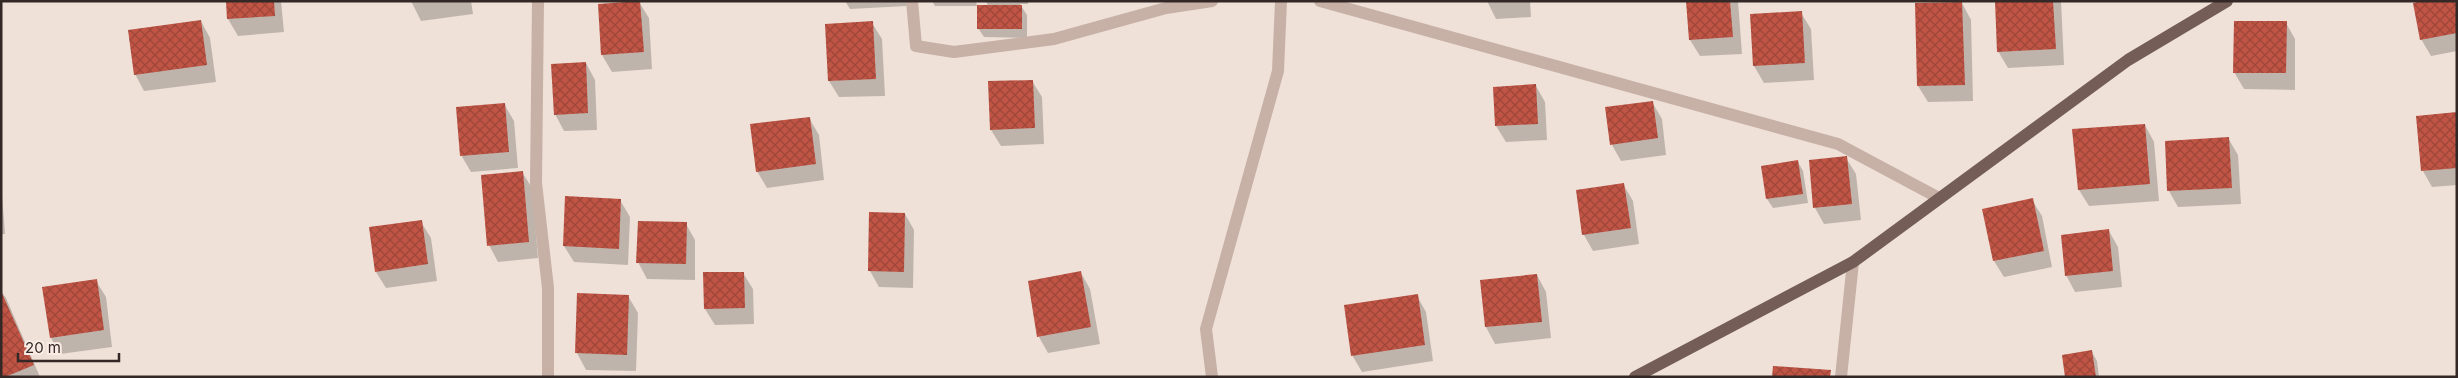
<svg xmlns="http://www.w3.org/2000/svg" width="2458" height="378" viewBox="0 0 2458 378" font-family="Inter,sans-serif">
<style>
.shadow{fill:#0003}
.building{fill:url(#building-cross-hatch)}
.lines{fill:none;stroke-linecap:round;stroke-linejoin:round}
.minor{stroke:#c7b0a5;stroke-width:12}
.major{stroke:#745d57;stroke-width:12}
</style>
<defs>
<pattern id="building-cross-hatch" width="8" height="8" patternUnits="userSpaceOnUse" patternTransform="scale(1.25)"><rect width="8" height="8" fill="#c05445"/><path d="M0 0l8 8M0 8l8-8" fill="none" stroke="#9d4639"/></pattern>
</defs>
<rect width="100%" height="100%" fill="#efe1d8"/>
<g class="shadow">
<path d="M227 1H281L284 32 238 36 228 19Z"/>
<path d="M411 1H471L473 14 421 21Z"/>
<path d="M845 1H907V6L850 9Z"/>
<path d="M932 1H976L977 6H988L986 1H1028V4H1020L1027 15V38L984 37 978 28V6H935Z"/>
<path d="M1487 1H1530L1531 17 1496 19Z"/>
<path d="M1688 1H1738L1742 54 1700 56 1690 40Z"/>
<path d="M1996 1H2061L2064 65 2008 68 1998 51Z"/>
<path d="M2457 1V51L2431 56 2421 39Z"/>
<path d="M639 2 649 18 652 69 612 72 602 55 599 5Z"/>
<path d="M1962 3 1971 20 1973 101 1928 102 1918 86Z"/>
<path d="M1801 13 1811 29 1814 80 1764 83 1754 66 1752 16Z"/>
<path d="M201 21 210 38 216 82 144 91 135 74Z"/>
<path d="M872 23 882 39 885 96 839 97 829 81Z"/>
<path d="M2286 23 2295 39V90L2244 89 2234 72Z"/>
<path d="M586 63 595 80 597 130 564 131 555 114Z"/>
<path d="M1032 81 1042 97 1044 144 1001 146 991 130Z"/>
<path d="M1536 86 1545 102 1547 140 1506 142 1496 126Z"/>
<path d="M1652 102 1662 119 1666 155 1621 161 1612 145Z"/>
<path d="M504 104 514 121 518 168 471 172 461 155Z"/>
<path d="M2457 113V185L2432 187 2423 171Z"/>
<path d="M809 118 819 135 824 180 767 188 757 171Z"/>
<path d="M2145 125 2154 142 2159 201 2089 206 2079 190Z"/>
<path d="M2228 138 2238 155 2241 204 2178 207 2169 191Z"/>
<path d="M1846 158 1856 174 1861 220 1824 224 1815 208Z"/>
<path d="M1798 162 1803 171 1808 203 1773 208 1767 199Z"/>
<path d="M522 172 532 188 538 258 498 262 489 245Z"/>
<path d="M1 183 5 234H1Z"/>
<path d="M1623 184 1633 201 1639 244 1593 251 1584 235 1577 191Z"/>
<path d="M620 200 630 217 628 265 574 262 564 246Z"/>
<path d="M2032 200 2042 216 2052 267 2004 277 1994 261 1984 210Z"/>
<path d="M905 214 914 230 913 288 879 287 870 271Z"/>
<path d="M421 222 431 238 437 281 386 288 376 272Z"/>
<path d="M686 224 695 240V280L647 279 638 262Z"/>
<path d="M2109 231 2118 247 2122 287 2075 292 2066 275Z"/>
<path d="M743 273 753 289 754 324 715 325 705 309Z"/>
<path d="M1081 273 1090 289 1100 344 1048 353 1039 337Z"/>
<path d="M1537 275 1546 292 1551 338 1495 344 1486 327 1482 281Z"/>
<path d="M96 281 106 297 112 347 60 354 51 338Z"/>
<path d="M1 291 6 298 40 377H1Z"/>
<path d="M628 296 638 313 636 371 586 370 577 353Z"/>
<path d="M1417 296 1426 312 1433 361 1362 372 1352 355Z"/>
<path d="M2092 352 2097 361 2099 377H2066Z"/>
</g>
<g class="building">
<path d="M226 1H274L275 16 227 19Z"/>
<path d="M640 1 644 52 601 55 598 4Z"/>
<path d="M1686 1H1730L1733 37 1689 40Z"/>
<path d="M1995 1H2053L2056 49 1997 52Z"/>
<path d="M2422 1H2457V33L2420 40 2413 3Z"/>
<path d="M1962 2 1965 85 1917 86 1915 3Z"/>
<rect x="977" y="5" width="45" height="24"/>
<path d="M1802 11 1805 63 1753 66 1750 14Z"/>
<path d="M201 20 207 65 134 75 128 30Z"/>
<path d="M873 21 876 79 828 81 825 24Z"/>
<path d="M2234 21H2287L2286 73H2233Z"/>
<path d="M586 62 588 113 554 115 551 64Z"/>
<path d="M1033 80 1035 128 990 130 988 81Z"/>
<path d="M1536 84 1538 124 1495 126 1493 87Z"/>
<path d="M1653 101 1658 138 1610 145 1605 107Z"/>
<path d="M505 103 509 152 460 156 456 107Z"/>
<path d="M2457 112V168L2421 171 2416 116Z"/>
<path d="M810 117 816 164 756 172 750 124Z"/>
<path d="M2145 124 2150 184 2078 190 2072 129Z"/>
<path d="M2229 137 2232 188 2167 191 2165 141Z"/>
<path d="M1847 156 1852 204 1813 208 1809 160Z"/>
<path d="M1798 160 1803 194 1766 199 1761 166Z"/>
<path d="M523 171 529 242 487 246 481 175Z"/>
<path d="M1624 183 1631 228 1582 235 1576 190Z"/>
<path d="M565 196 621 199 619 249 563 246Z"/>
<path d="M2033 198 2044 251 1993 261 1982 209Z"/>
<path d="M869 212 905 213 904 272 868 271Z"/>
<path d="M422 220 428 264 375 272 369 227Z"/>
<path d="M638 221 687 222 686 264 636 263Z"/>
<path d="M2109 229 2113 271 2065 276 2061 235Z"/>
<path d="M1081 271 1091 327 1037 337 1028 281Z"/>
<path d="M703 272H744L745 308 704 309Z"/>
<path d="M1537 274 1542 322 1485 327 1480 280Z"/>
<path d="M97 279 104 330 50 338 42 287Z"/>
<path d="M1 291 34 365 5 377H1Z"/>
<path d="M577 293 629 295 627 355 575 353Z"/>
<path d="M1418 294 1425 345 1351 356 1344 305Z"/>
<path d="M2092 350 2096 377H2065L2062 355Z"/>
<path d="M1773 366 1831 370 1830 377H1772Z"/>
</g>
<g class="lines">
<g class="minor">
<path d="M538 1 536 183 548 288V377"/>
<path d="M912 1 916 46 954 52 1054 39 1166 8 1212 1"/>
<path d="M1320 1 1838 144 1939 198"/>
<path d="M1212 377 1206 329 1278 71 1281 1"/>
<path d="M1841 377 1853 262"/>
</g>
<path class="major" d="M1635 377 1853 262 2128 60 2227 1"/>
</g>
<rect width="2458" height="378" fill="none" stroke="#332826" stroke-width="5"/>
<path d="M18 353v8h101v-8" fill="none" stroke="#332826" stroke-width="2.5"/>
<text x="25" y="353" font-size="15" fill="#332826" stroke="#f8ece4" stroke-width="4" paint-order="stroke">20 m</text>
</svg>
